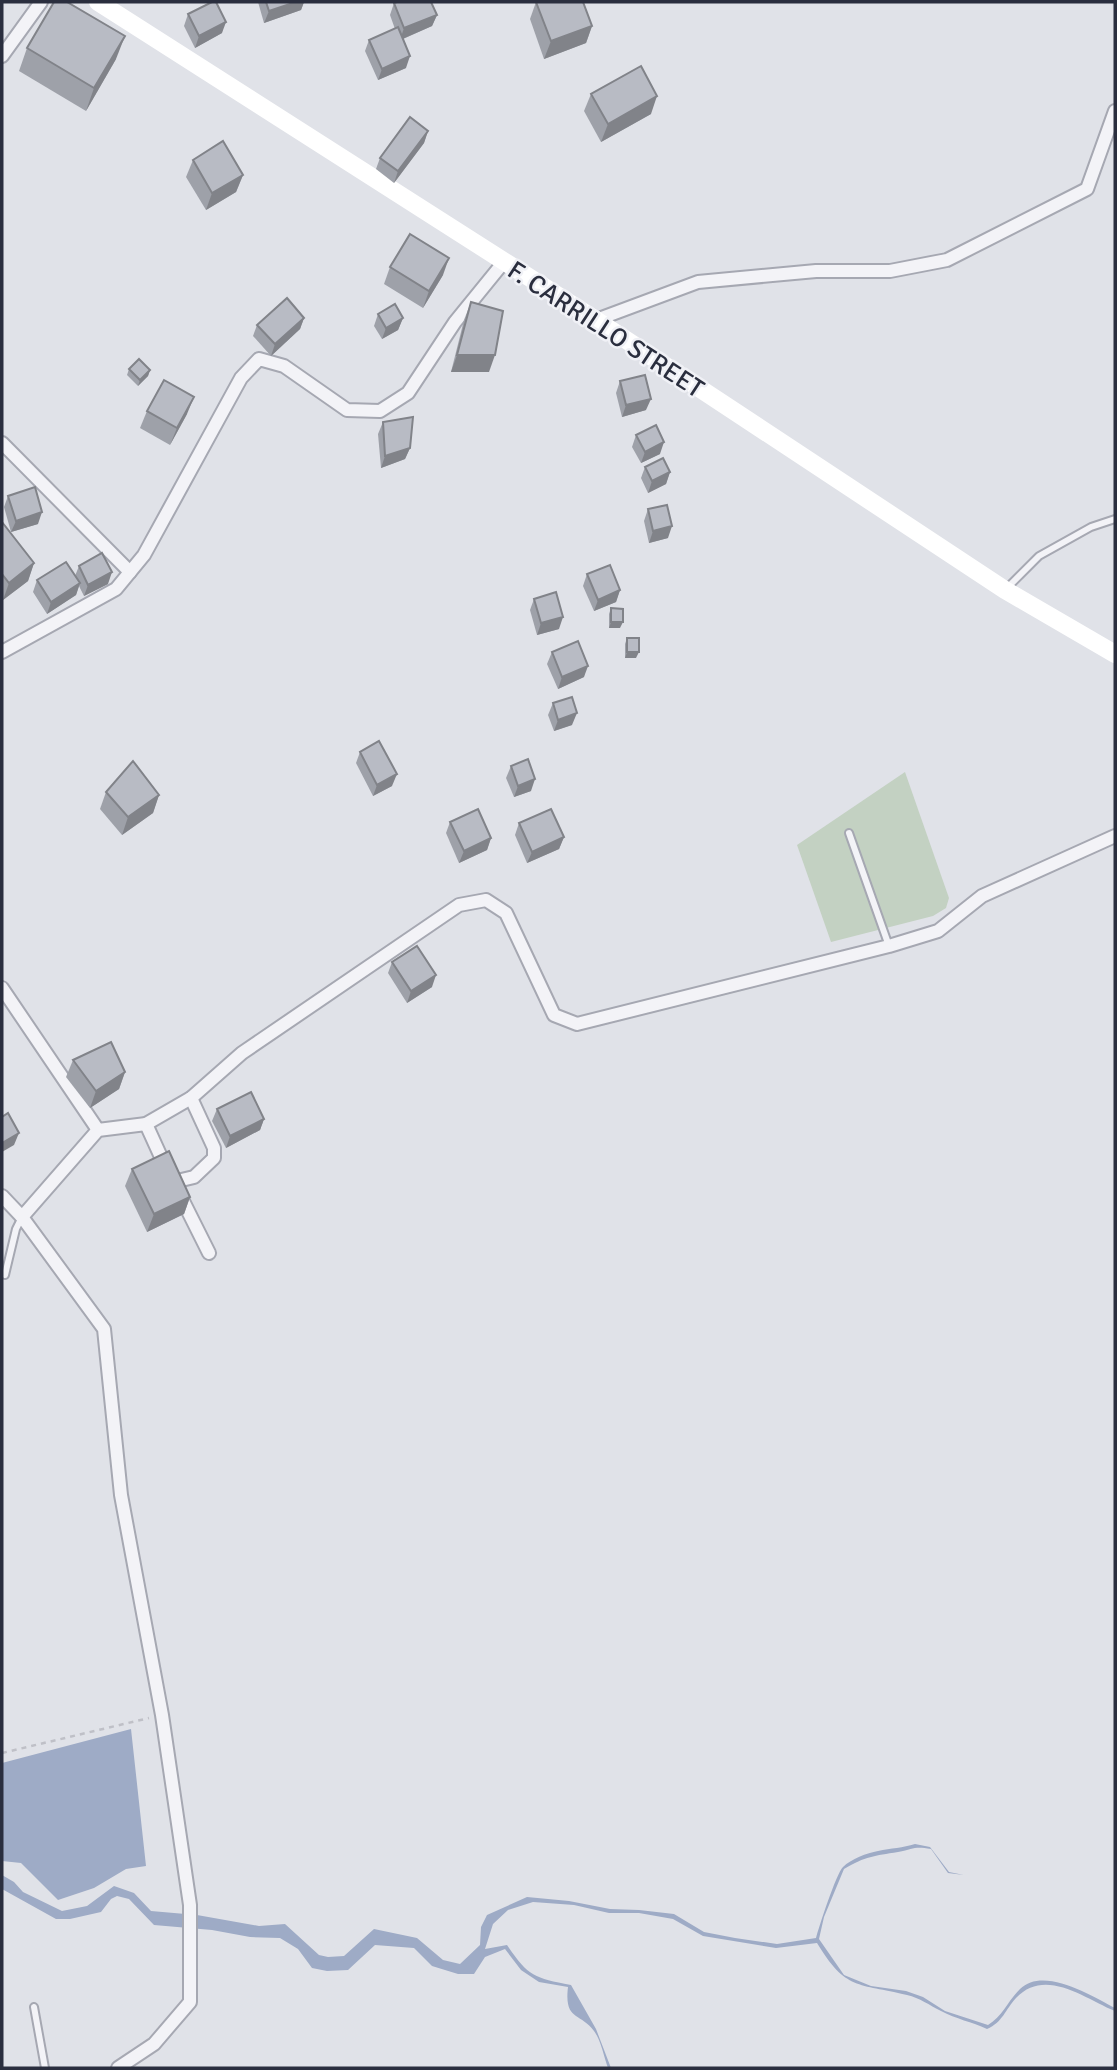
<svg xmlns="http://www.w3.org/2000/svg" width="1117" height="2070" viewBox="0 0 1117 2070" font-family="Signika,sans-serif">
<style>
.green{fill:#c3d1c2}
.water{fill:#9eabc6}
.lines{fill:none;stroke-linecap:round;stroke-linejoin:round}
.lane-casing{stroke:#a6a8b2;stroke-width:10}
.street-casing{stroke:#a6a8b2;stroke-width:16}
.path{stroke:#bfc0c7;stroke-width:2.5;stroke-dasharray:5 5;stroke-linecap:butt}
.lane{stroke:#f3f3f7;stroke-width:6}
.street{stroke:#f3f3f7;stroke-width:12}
.secondary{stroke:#fff;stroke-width:18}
.wall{fill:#9ea1a9}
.shaded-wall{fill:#818389}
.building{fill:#b8bbc4;stroke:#818389;stroke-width:2}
.labels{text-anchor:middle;stroke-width:5;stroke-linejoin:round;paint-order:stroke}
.street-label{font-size:26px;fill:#2a2e3e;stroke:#f0f1f6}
</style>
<rect width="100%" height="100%" fill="#e0e2e8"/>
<path class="green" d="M905 772 949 898 946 908 933 916 831 942 797 845Z"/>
<g class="water">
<path d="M131 1729 146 1866 126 1869 94 1888 58 1900 21 1863 2 1861V1763Z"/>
<path d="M915 1844 930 1847 949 1872 964 1875 948 1873 931 1849C914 1846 914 1849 898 1852 874 1856 866 1856 844 1869L824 1917 819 1939 844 1975 871 1986 906 1991 923 1997 945 2011 988 2025C1003 2016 1007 2002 1020 1989 1043 1966 1091 1995 1115 2008V2011C1084 1998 1045 1967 1016 1998 1005 2010 1003 2022 987 2029 972 2022 956 2019 941 2011 929 2005 920 1998 907 1995 858 1983 846 1991 817 1943L776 1948 703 1936 673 1919 639 1913H609L574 1905 533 1902 508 1910 493 1924 485 1949 507 1945C528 1976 534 1978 571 1985L596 2029 611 2068H608C604 2057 601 2040 594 2031 580 2012 564 2021 568 1987L539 1982 521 1970 505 1949 485 1957 474 1974H458L432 1966 414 1948 375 1945 348 1970 327 1971 312 1968 298 1949 280 1938 250 1937 212 1930 154 1925 129 1899 117 1896 111 1899 101 1912 70 1919H56L2 1889V1875L14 1882 23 1892 62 1911 87 1906 114 1886 134 1893 151 1911 197 1915 259 1926 285 1924 319 1955 328 1957 344 1956 374 1929 417 1938 443 1960 460 1964 480 1945 481 1927 487 1915 527 1897 569 1901 610 1909 639 1910 674 1914 704 1932 735 1938 777 1944 816 1938C819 1927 836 1874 843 1867 851 1859 867 1853 878 1851 891 1848 903 1848 915 1844Z"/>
</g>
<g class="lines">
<g class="lane-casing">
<g id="lane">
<path d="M1006 589 1039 556 1091 527 1115 519"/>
<path d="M849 833 889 946"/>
<path d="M5 1275 16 1229 22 1217"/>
<path d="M34 2007 45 2068"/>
</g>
</g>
<g class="street-casing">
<g id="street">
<path d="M2 56 41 2"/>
<path d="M596 320 698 282 816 271H890L947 260 1087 189 1115 111"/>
<path d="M2 443 130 572"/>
<path d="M2 652 116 589 144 555 241 378 259 359 284 366 347 410 380 411 408 393 455 322 503 263"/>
<path d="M2 988 98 1130"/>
<path d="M146 1124 166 1168"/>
<path d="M173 1182 194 1177 214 1158V1148L191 1098"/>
<path d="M179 1193 209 1253"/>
<path d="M2 1196 22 1217"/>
<path d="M118 2068 154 2044 190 2002V1905L162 1715 121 1495 104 1329 22 1217 98 1130 146 1124 191 1098 242 1053 459 905 486 900 506 913 554 1015 577 1024 889 946 938 931 982 896 1115 836"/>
</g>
</g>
<path class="path" d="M2 1753 149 1718"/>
<use href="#lane" class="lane"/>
<use href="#street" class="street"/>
<path class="secondary" d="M98 2 596 320 1005 590 1115 654"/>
</g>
<g class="wall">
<path d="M258 2H304L301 10 264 23Z"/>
<path d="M536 2 592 26 586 43 544 59 530 19Z"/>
<path d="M394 3 437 15 432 26 403 39 406 68 378 80 365 51 369 40 395 29 390 15Z"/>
<path d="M188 14 222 33 195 48 184 26Z"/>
<path d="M27 48 116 59 86 111 19 71Z"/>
<path d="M591 94 651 114 601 142 584 111Z"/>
<path d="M428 131 424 143 394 183 376 169 380 158Z"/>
<path d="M193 160 243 175 236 192 206 210 186 177Z"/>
<path d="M390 267 443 275 423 308 384 284Z"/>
<path d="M471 302 489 372H451L464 320Z"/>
<path d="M378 314 403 318 398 330 382 339 374 326Z"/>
<path d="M304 318 300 329 271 356 253 336 257 325Z"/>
<path d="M129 369 150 370 148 376 138 386 127 375Z"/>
<path d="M620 381 646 410 622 417 616 393Z"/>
<path d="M147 411 187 414 170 445 140 428Z"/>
<path d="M383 422 410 448 405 459 381 468 378 434Z"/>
<path d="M636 435 660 454 641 463 632 447Z"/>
<path d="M645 467 670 472 666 484 648 493 641 478Z"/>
<path d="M8 496 38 524 11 532 4 507Z"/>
<path d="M648 509 668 538 649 543 644 521Z"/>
<path d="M2 522 34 563 28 581 3 600 2 599Z"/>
<path d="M79 566 108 584 84 596 79 586 76 595 47 614 33 592 37 580 75 576Z"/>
<path d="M587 574 620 590 616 602 594 611 583 586Z"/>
<path d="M534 599 559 629 537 635 530 610Z"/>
<path d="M611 608 620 628H609V614Z"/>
<path d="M627 638 636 658H625V644Z"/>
<path d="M552 652 584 677 558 689 547 664Z"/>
<path d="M553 703 572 725 554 731 548 715Z"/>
<path d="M360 752 392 786 373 796 356 763Z"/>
<path d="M511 766 531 791 514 797 506 778Z"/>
<path d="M106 792 159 795 153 813 122 835 100 809Z"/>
<path d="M450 822 491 838 487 850 459 863 446 833Z"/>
<path d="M519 823 564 837 559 849 527 863 515 835Z"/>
<path d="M392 962 432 987 407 1003 388 973Z"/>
<path d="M73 1060 125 1072 119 1089 90 1108 66 1077Z"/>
<path d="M217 1109 264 1119 260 1130 226 1148 212 1121Z"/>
<path d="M132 1169 190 1197 184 1214 147 1232 125 1186Z"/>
</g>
<g class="shaded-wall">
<path d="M296 2H304L301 10 264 23 269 11Z"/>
<path d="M437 15 432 26 400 40 404 28Z"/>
<path d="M226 22 222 33 195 48 199 36Z"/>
<path d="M592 26 586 43 544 59 551 41Z"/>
<path d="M125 36 116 59 86 111 94 88Z"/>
<path d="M410 56 406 68 378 80 382 69Z"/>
<path d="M657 96 651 114 601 142 608 124Z"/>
<path d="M428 131 424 143 394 183 398 171Z"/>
<path d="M243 175 236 192 206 210 212 193Z"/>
<path d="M449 258 443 275 423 308 429 291Z"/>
<path d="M304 318 300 329 271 356 275 344Z"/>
<path d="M403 318 398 330 382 339 386 328Z"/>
<path d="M457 355H495L489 372H451Z"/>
<path d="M150 370 148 376 138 386 140 380Z"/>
<path d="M194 397 187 414 170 445 177 428Z"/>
<path d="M651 399 646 410 622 417 626 405Z"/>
<path d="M664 442 660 454 641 463 645 452Z"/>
<path d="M410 448 405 459 381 468 385 456Z"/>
<path d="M670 472 666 484 648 493 652 481Z"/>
<path d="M42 512 38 524 11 532 16 521Z"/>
<path d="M672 526 668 538 649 543 653 531Z"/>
<path d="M34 563 28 581 3 600 9 583Z"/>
<path d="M112 572 108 584 84 596 88 585Z"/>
<path d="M80 583 76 595 47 614 51 602Z"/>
<path d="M620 590 616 602 594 611 598 600Z"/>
<path d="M563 617 559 629 537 635 541 623Z"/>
<path d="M611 622H623L620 628H609Z"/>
<path d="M627 652H639L636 658H625Z"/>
<path d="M588 666 584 677 558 689 562 677Z"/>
<path d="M577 713 572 725 554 731 558 720Z"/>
<path d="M397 774 392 786 373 796 377 785Z"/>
<path d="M535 779 531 791 514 797 518 786Z"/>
<path d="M159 795 153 813 122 835 128 817Z"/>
<path d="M564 837 559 849 527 863 532 852Z"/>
<path d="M491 838 487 850 459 863 464 851Z"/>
<path d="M436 975 432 987 407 1003 411 991Z"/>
<path d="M125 1072 119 1089 90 1108 96 1091Z"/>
<path d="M264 1119 260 1130 226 1148 230 1136Z"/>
<path d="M19 1133 14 1145 2 1152V1143Z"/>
<path d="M190 1197 184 1214 147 1232 154 1214Z"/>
</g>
<g class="building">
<path d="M54 2H67L125 36 94 88 27 48Z"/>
<path d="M212 2H216L226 22 199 36 188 14Z"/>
<path d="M266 2H296L269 11Z"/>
<path d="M397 2H431L437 15 404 28 394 3Z"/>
<path d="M536 2H583L592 26 551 41Z"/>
<path d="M398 27 410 56 382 69 369 40Z"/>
<path d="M641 66 657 96 608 124 591 94Z"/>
<path d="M410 117 428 131 398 171 380 158Z"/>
<path d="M223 141 243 175 212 193 193 160Z"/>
<path d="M410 234 449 258 429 291 390 267Z"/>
<path d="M287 298 304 318 275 344 257 325Z"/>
<path d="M471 302 503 311 495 355H457Z"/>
<path d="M395 304 403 318 386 328 378 314Z"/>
<path d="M139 359 150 370 140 380 129 369Z"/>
<path d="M645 375 651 399 626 405 620 381Z"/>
<path d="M164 380 194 397 177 428 147 411Z"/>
<path d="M413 417 410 448 385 456 383 422Z"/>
<path d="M656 425 664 442 645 452 636 435Z"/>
<path d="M663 458 670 472 652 481 645 467Z"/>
<path d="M35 487 42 512 16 521 8 496Z"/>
<path d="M667 505 672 526 653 531 648 509Z"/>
<path d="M2 522 34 563 9 583 2 574Z"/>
<path d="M102 553 112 572 88 585 79 566Z"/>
<path d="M66 562 80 583 51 602 37 580Z"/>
<path d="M610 565 620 590 598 600 587 574Z"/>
<path d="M556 592 563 617 541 623 534 599Z"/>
<path d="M611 608 623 609V622H611Z"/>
<rect x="627" y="638" width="12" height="14"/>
<path d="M578 641 588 666 562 677 552 652Z"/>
<path d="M572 697 577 713 558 720 553 703Z"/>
<path d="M379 741 397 774 377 785 360 752Z"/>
<path d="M528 759 535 779 518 786 511 766Z"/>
<path d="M133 761 159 795 128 817 106 792Z"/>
<path d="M478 809 491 838 464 851 450 822Z"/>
<path d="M551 809 564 837 532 852 519 823Z"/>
<path d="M417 946 436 975 411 991 392 962Z"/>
<path d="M111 1042 125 1072 96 1091 73 1060Z"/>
<path d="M251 1092 264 1119 230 1136 217 1109Z"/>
<path d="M8 1113 19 1133 2 1143V1117Z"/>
<path d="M169 1151 190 1197 154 1214 132 1169Z"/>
</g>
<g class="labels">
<g class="street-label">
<text transform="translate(606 329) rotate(33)" y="9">F. CARRILLO STREET</text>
</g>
</g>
<rect width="1117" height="2070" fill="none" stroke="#2a2e3e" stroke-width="7"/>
</svg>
